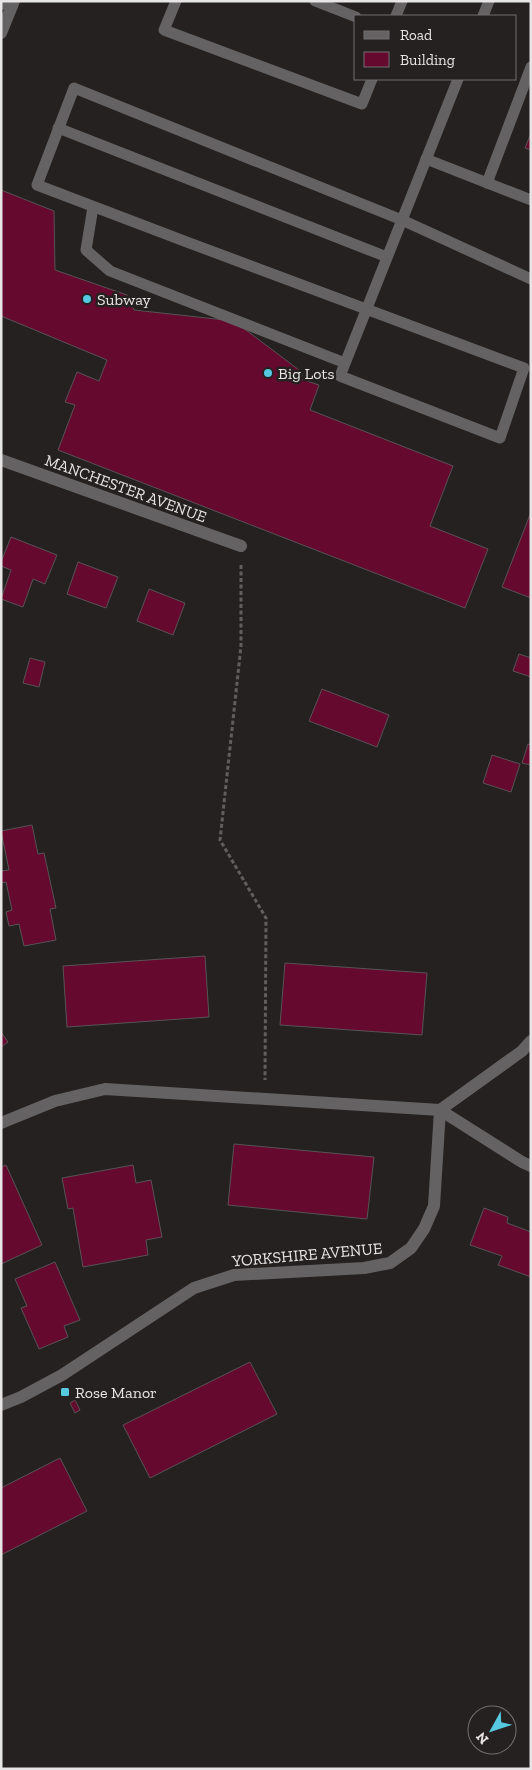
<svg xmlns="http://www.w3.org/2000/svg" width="532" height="1770" viewBox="0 0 532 1770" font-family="'Zilla Slab',serif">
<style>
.building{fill:#65092f;stroke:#575354}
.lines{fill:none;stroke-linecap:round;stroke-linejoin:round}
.path{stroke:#625e5e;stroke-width:3;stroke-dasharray:4 2.5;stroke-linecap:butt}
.lane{stroke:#646263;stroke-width:11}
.street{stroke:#646263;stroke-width:12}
.poi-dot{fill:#56c9e1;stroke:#252121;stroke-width:2}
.labels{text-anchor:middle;stroke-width:5;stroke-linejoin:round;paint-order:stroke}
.poi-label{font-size:16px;fill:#e8e5e6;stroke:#252121;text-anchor:start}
.street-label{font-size:16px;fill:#e8e5e6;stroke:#252121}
</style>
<rect width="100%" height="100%" fill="#252121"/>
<g class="building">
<path d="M531 133V150L525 148Z"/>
<path d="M1 190 54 211 55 270 127 295 134 310 234 321 303 373 301 379 319 385 310 410 453 466 430 526 488 549 465 608 58 450 75 405 65 402 77 372 99 381 107 360 1 316Z"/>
<path d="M531 512V598L502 587Z"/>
<path d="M11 537 57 555 45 584 33 579 23 607 1 599 11 570 1 566V562Z"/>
<path d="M78 562 118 577 106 608 67 594Z"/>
<path d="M149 589 185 603 173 635 137 621Z"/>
<path d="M519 654 531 658V677L513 671Z"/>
<path d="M30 658 45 662 39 687 23 683Z"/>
<path d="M322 689 389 715 377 747 309 721Z"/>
<path d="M528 744 531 745V765L522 763Z"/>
<path d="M492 755 520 764 511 792 483 783Z"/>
<path d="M32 825 38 854 44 853 56 908 50 909 56 940 24 946 19 924 9 926 6 912 12 910 6 882 1 883V871L9 870 1 831Z"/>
<path d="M205 956 209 1017 67 1027 63 966Z"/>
<path d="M285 963 427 973 422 1035 280 1025Z"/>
<path d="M1 1032 8 1042 1 1047Z"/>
<path d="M234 1144 374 1157 367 1219 228 1205Z"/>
<path d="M6 1165 42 1245 1 1264V1167Z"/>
<path d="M133 1165 136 1183 151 1180 162 1237 146 1240 148 1255 83 1267 73 1208 68 1209 62 1178Z"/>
<path d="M484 1208 508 1217 507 1223 531 1232V1277L498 1265 502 1256 470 1245Z"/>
<path d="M55 1262 80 1320 64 1326 68 1337 39 1349 21 1308 27 1306 15 1279Z"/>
<path d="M250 1362 277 1414 150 1478 123 1425Z"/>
<path d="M75 1400 80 1410 75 1413 70 1403Z"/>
<path d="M60 1458 87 1511 1 1555V1488Z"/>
</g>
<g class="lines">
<path class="path" d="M241 565V646L220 840 266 918 265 1080"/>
<g class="lane">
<path d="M176 1 164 30 362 104 372 79"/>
<path d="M315 1 356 17"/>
<path d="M1 3 12 7"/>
<path d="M396 16 402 1"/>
<path d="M483 16 489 1"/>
<path d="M458 79C419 178 379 276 340 376L500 438 524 368C362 308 199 247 37 185L74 88 402 220 531 279"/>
<path d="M58 128 387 257"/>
<path d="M426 159 531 200"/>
<path d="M487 183 531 67"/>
<path d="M93 207 86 250 110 271 345 363"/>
</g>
<g class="street">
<path d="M1 33 14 1"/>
<path d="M1 460 241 546"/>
<path d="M440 1110 522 1162 531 1166"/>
<path d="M1 1123 55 1101 105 1089 440 1110 522 1051 531 1041"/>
<path d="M1 1405 21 1397 62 1375 194 1288 234 1275 364 1268 390 1263 411 1248 424 1229 434 1206 440 1110"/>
</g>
</g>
<g class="poi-dot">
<circle cx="87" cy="299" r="5"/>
<circle cx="268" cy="373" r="5"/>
<rect x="60" y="1387" width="10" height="10" rx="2.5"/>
</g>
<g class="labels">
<g class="poi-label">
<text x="97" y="305">Subway</text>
<text x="278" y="379">Big Lots</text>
<text x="75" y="1398">Rose Manor</text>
</g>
<g class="street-label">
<text transform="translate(126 488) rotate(20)" y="6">MANCHESTER AVENUE</text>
<text transform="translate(307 1254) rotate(-5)" y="6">YORKSHIRE AVENUE</text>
</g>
</g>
<rect width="532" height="1770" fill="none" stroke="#e8e5e6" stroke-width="5"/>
<rect x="354" y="15" width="162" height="65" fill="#252121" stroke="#736f70"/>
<rect x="364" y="31" width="25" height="8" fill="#646263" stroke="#736f70"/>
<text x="400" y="40" font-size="15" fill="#e8e5e6">Road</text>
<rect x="364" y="52" width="25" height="15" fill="#65092f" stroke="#736f70"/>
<text x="400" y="65" font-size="15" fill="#e8e5e6">Building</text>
<g transform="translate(492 1730) rotate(230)"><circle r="24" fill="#252121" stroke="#736f70"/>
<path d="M0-4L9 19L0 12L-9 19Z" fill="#56c9e1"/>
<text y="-8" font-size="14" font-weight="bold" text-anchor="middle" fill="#e8e5e6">N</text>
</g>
</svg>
